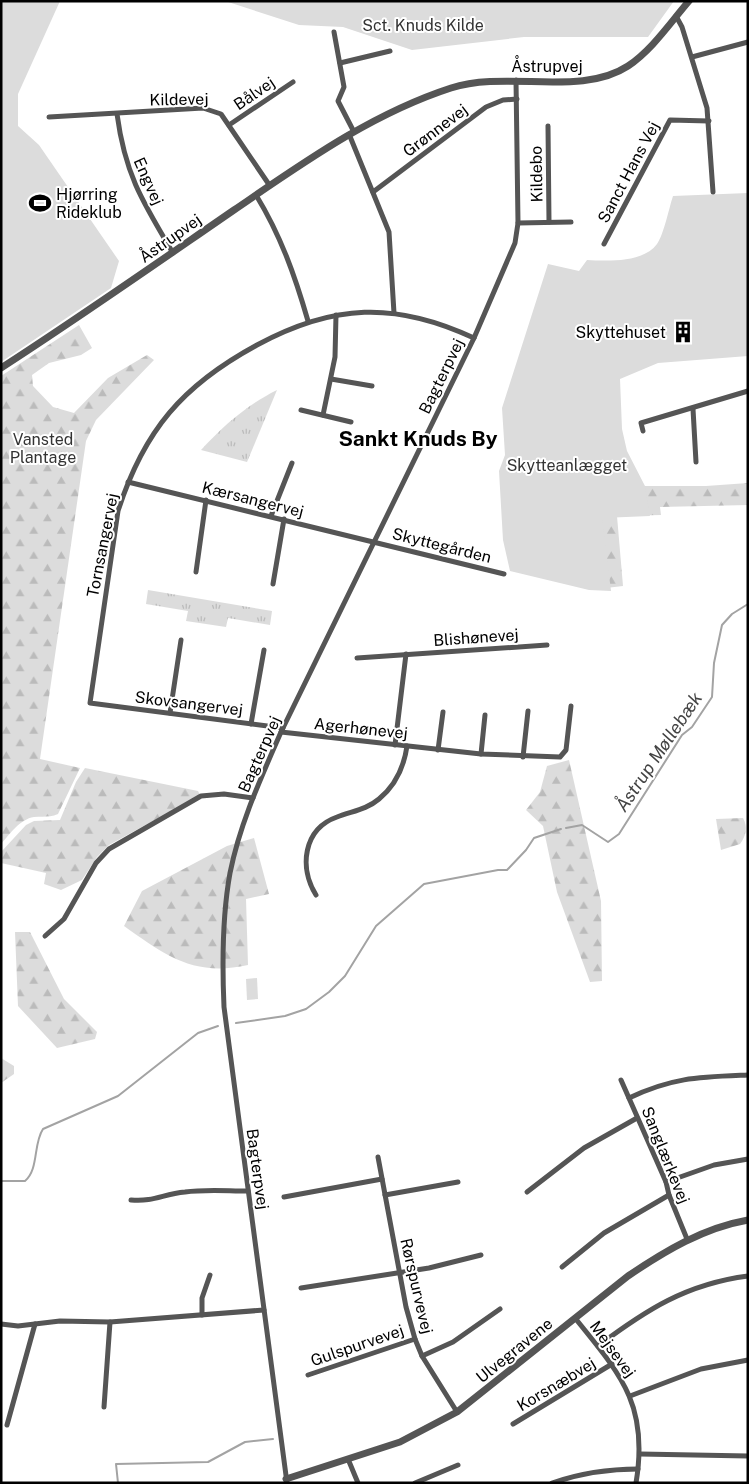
<svg xmlns="http://www.w3.org/2000/svg" width="749" height="1484" viewBox="0 0 749 1484" font-family="'Public Sans',sans-serif">
<style>
.grass{fill:url(#grass-tufts)}
.forest{fill:url(#forest-firs)}
.park{fill:#dcdcdc}
.lines{fill:none;stroke-linecap:round;stroke-linejoin:round}
.stream{stroke:#a3a3a3;stroke-width:2}
.minor{stroke:#555;stroke-width:5}
.tertiary{stroke:#555;stroke-width:7}
.labels{text-anchor:middle;stroke-width:4;stroke-linejoin:round;paint-order:stroke}
.park-label{font-size:16px;fill:#333;stroke:#fff}
.street-label{font-size:16px;fill:#000;stroke:#fff}
.poi-label{font-size:16px;fill:#000;stroke:#fff;text-anchor:start}
.water-label{font-size:18px;font-style:italic;fill:#444;stroke:#fff}
.district-label{font-size:21px;font-weight:bold;fill:#000;stroke:#fff}
</style>
<defs>
<pattern id="grass-tufts" width="24" height="20" patternUnits="userSpaceOnUse" patternTransform="scale(1.25)"><rect width="24" height="20" fill="#dcdcdc"/><path d="M3 7l-1-3M5 7V3M7 7l1-3M15 17l-1-3M17 17v-4M19 17l1-3" fill="none" stroke="#bbb"/></pattern>
<pattern id="forest-firs" width="22" height="20" patternUnits="userSpaceOnUse" patternTransform="scale(1.25)"><rect width="22" height="20" fill="#dcdcdc"/><path d="M5 1l3.5 6h-7zM16 11l3.5 6h-7z" fill="#bbb"/></pattern>
</defs>
<rect width="100%" height="100%" fill="#fff"/>
<g class="grass">
<path d="M277 390 247 462 201 450C224 425 247 405 277 390Z"/>
<path d="M148 590 272 611 270 625 228 618 226 627 186 621 188 611 146 604Z"/>
</g>
<g class="forest">
<path d="M79 325 92 348 81 355 49 363 32 375 33 386 53 407 74 413 108 378 147 355 154 360 96 420 86 441 40 759 80 768 58 814C50 818 43 816 34 817 20 819 10 834 1 844V376Z"/>
<path d="M748 483V505L660 507 661 515 617 516 623 586 606 588 580 486H706Z"/>
<path d="M569 760 601 901 602 981 590 982 557 892 543 826 526 810 540 792 547 766Z"/>
<path d="M85 768 198 791 200 795 109 845 97 857 82 880 61 890 44 884 46 873 1 863V852L26 825 34 821 60 820 76 782Z"/>
<path d="M743 818C748 827 746 836 740 844L721 850 716 819Z"/>
<path d="M254 838 269 894 246 899 248 965C194 977 166 956 124 926L142 891 227 846Z"/>
<path d="M15 932H30L64 999 97 1032 95 1039 57 1048 18 1006Z"/>
<path d="M1 1058 14 1066V1074L1 1083Z"/>
</g>
<g class="park">
<path d="M1 1H60L18 94V126L39 145 119 261 111 288 1 362Z"/>
<path d="M225 1H674L648 37H524L412 50 343 27 299 25Z"/>
<path d="M748 193V356L658 363 620 379 622 429 627 451 645 486 650 516 602 518 611 591 589 590 510 571 503 540 499 471 505 455 502 408 548 264 579 271 587 260C608 261 643 263 657 244 664 234 669 208 673 196Z"/>
<path d="M257 978 258 999 247 1000 246 979Z"/>
</g>
<g class="lines">
<g class="stream">
<path d="M566 828 582 825 608 842 619 834 682 735 692 727 712 697 714 663 722 625 732 614 748 604"/>
<path d="M236 1023 285 1016 306 1009 329 992 345 976 376 926 424 884 498 870H507L526 850 534 838 561 829"/>
<path d="M1 1181H25C39 1169 33 1144 43 1129L118 1096 198 1033 218 1026"/>
<path d="M118 1483 116 1464 208 1462 245 1442 273 1439"/>
</g>
<g class="minor">
<path d="M676 16 682 27 707 108 713 192"/>
<path d="M334 32 344 87 338 101 354 132"/>
<path d="M692 57 748 42"/>
<path d="M340 63 390 51"/>
<path d="M117 114C125 174 142 201 173 253"/>
<path d="M49 117 203 108 221 114 270 186"/>
<path d="M229 125 293 82"/>
<path d="M548 126 549 222"/>
<path d="M349 134 389 232 394 313"/>
<path d="M373 192 486 107 503 100 517 99"/>
<path d="M256 195C281 236 295 276 308 321"/>
<path d="M518 223 571 222"/>
<path d="M604 244 670 120 709 121"/>
<path d="M331 379 372 386"/>
<path d="M693 409 696 462"/>
<path d="M301 410 351 422"/>
<path d="M323 415 335 357 336 315"/>
<path d="M643 431 641 423 748 391"/>
<path d="M128 482 504 574"/>
<path d="M271 516 292 463"/>
<path d="M196 572 206 500"/>
<path d="M273 584 284 519"/>
<path d="M357 658 547 645"/>
<path d="M170 713 181 640"/>
<path d="M251 724 264 650"/>
<path d="M283 728 90 703 118 511C144 430 183 385 257 345 333 304 395 301 474 338"/>
<path d="M281 732 481 754 560 757 566 750 571 706"/>
<path d="M395 745 406 654"/>
<path d="M438 750 443 712"/>
<path d="M481 754 485 715"/>
<path d="M523 757 528 711"/>
<path d="M316 895C299 868 303 829 337 817 352 811 366 810 379 799 396 785 404 767 407 746"/>
<path d="M45 936 64 919 96 863 109 849 201 796 224 794 253 798"/>
<path d="M621 1080 666 1182 669 1195 687 1239"/>
<path d="M629 1098C673 1077 700 1077 748 1075"/>
<path d="M378 1157 406 1307 415 1339 422 1356 457 1412"/>
<path d="M666 1182 714 1165 748 1159"/>
<path d="M527 1192 584 1148 637 1118"/>
<path d="M385 1195 458 1182"/>
<path d="M284 1197 382 1179"/>
<path d="M131 1200C154 1202 163 1194 185 1192 205 1189 227 1191 248 1191"/>
<path d="M562 1267 604 1233 669 1195"/>
<path d="M301 1288 429 1268 481 1255"/>
<path d="M202 1315V1298L210 1275"/>
<path d="M575 1318C621 1375 649 1405 636 1483"/>
<path d="M1 1324 18 1326 60 1321 110 1322 264 1310"/>
<path d="M598 1346C646 1310 686 1284 748 1276"/>
<path d="M422 1356 453 1342 500 1309"/>
<path d="M308 1375 415 1339"/>
<path d="M630 1396 701 1369 748 1360"/>
<path d="M104 1407 110 1322"/>
<path d="M513 1424 612 1364"/>
<path d="M7 1425 35 1324"/>
<path d="M640 1454 748 1456"/>
<path d="M348 1459 358 1483"/>
<path d="M287 1483 224 1007C222 962 222 917 230 873 240 823 261 778 281 732L474 338 515 243 518 223 516 80"/>
<path d="M415 1483 458 1465"/>
<path d="M552 1483C581 1473 608 1469 638 1469"/>
</g>
<g class="tertiary">
<path d="M1 368C80 317 157 263 234 210 303 163 371 114 451 88 507 70 581 97 628 66 652 50 670 23 689 1"/>
<path d="M286 1479 400 1442 457 1412 628 1276C665 1251 703 1228 748 1220"/>
</g>
</g>
<defs>
<g id="stadium-bare" transform="scale(1.725)"><path d="M0-5a6.5 5 0 1 0 0 10a6.5 5 0 1 0 0-10ZM-3.5-1.8h7v3.6h-7Z" fill="#000" stroke="#fff" stroke-width="2.5" paint-order="stroke"/></g>
<g id="building-bare" transform="scale(1.725)"><path d="M-4-6H4V6H1V3H-1V6H-4ZM-2.5-4.3h1.7v1.8h-1.7ZM.8-4.3h1.7v1.8H.8ZM-2.5-1h1.7V.8h-1.7ZM.8-1h1.7V.8H.8Z" fill="#000" stroke="#fff" stroke-width="2.5" paint-order="stroke"/></g>
</defs>
<g fill-rule="evenodd">
<use href="#stadium-bare" x="40" y="203"/>
<use href="#building-bare" x="683" y="332"/>
</g>
<g class="labels">
<g class="park-label">
<text x="423" y="31">Sct. Knuds Kilde</text>
<text x="43" y="445">Vansted<tspan x="43" dy="18">Plantage</tspan></text>
<text x="567" y="471">Skytteanlægget</text>
</g>
<g class="street-label">
<text x="547" y="72">Åstrupvej</text>
<text transform="translate(254 93) rotate(-34)" y="6">Bålvej</text>
<text transform="translate(179 99) rotate(-1)" y="6">Kildevej</text>
<text transform="translate(435 130) rotate(-37)" y="6">Grønnevej</text>
<text transform="translate(628 172) rotate(-62)" y="6">Sanct Hans Vej</text>
<text transform="translate(536 174) rotate(-91)" y="6">Kildebo</text>
<text transform="translate(149 181) rotate(66)" y="6">Engvej</text>
<text transform="translate(170 238) rotate(-35)" y="6">Åstrupvej</text>
<text transform="translate(441 376) rotate(-64)" y="6">Bagterpvej</text>
<text transform="translate(253 499) rotate(14)" y="6">Kærsangervej</text>
<text transform="translate(102 545) rotate(-79)" y="6">Tornsangervej</text>
<text transform="translate(442 545) rotate(14)" y="6">Skyttegården</text>
<text transform="translate(476 637) rotate(-4)" y="6">Blishønevej</text>
<text transform="translate(189 703) rotate(7)" y="6">Skovsangervej</text>
<text transform="translate(361 728) rotate(6)" y="6">Agerhønevej</text>
<text transform="translate(259 754) rotate(-66)" y="6">Bagterpvej</text>
<text transform="translate(666 1155) rotate(68)" y="6">Sanglærkevej</text>
<text transform="translate(258 1169) rotate(82)" y="6">Bagterpvej</text>
<text transform="translate(417 1286) rotate(77)" y="6">Rørspurvevej</text>
<text transform="translate(357 1345) rotate(-19)" y="6">Gulspurvevej</text>
<text transform="translate(613 1349) rotate(54)" y="6">Mejsevej</text>
<text transform="translate(514 1350) rotate(-39)" y="6">Ulvegravene</text>
<text transform="translate(556 1384) rotate(-31)" y="6">Korsnæbvej</text>
</g>
<g class="poi-label">
<text x="56" y="200">Hjørring<tspan x="56" dy="18">Rideklub</tspan></text>
<text x="666" y="338" text-anchor="end">Skyttehuset</text>
</g>
<g class="water-label">
<text transform="translate(659 752) rotate(-56)" y="6">Åstrup Møllebæk</text>
</g>
<g class="district-label">
<text x="418" y="446">Sankt Knuds By</text>
</g>
</g>
<rect width="749" height="1484" fill="none" stroke="#000000" stroke-width="5"/>
</svg>
